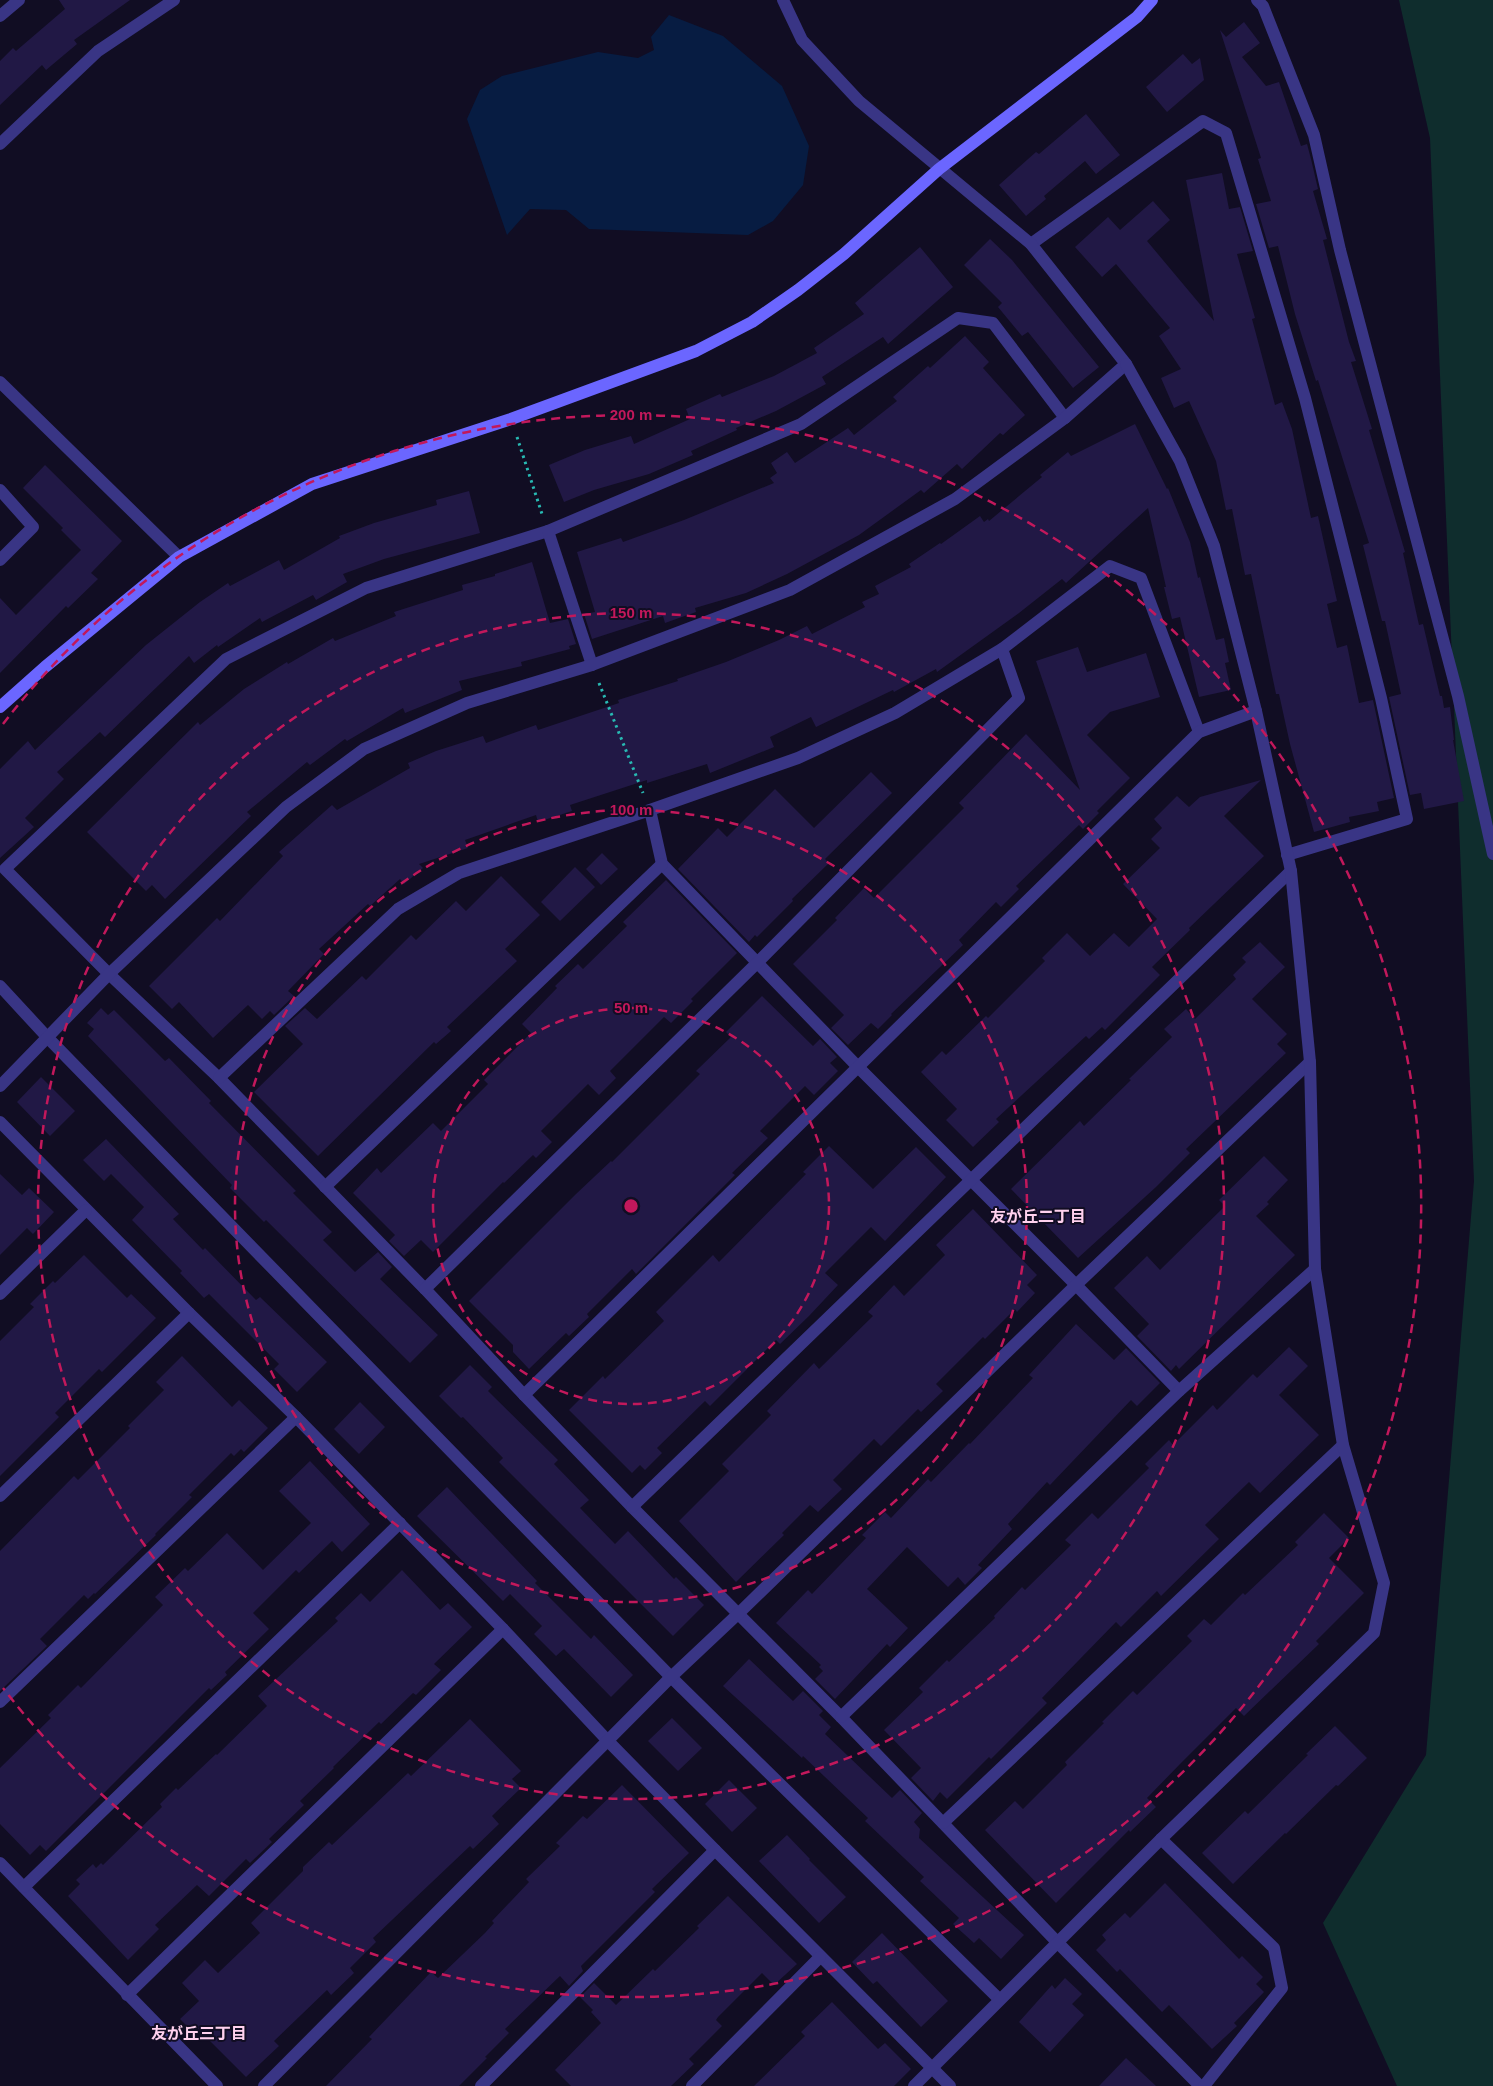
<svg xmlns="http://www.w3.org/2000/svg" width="1493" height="2086" viewBox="0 0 1493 2086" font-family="Arial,'Noto Sans JP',sans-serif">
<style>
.green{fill:#0f2d2d}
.water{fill:#071c42}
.building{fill:#211845}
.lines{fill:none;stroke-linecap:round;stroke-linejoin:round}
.path{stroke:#28bab3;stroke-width:3;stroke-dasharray:2.5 4;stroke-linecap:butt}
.street{stroke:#393585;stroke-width:12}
.secondary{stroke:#6b66ff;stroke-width:12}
.ring{fill:none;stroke:#c2185b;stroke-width:2.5;stroke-dasharray:9 6}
.labels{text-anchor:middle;stroke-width:4;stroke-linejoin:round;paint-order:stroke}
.neighbourhood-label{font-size:16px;font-weight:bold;fill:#ffd1ee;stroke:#110d23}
.centre{fill:#c2185b;stroke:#110d23;stroke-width:2.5}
.ring-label{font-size:15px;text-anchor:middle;font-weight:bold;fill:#c2185b;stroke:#110d23;stroke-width:4;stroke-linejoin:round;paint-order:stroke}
</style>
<rect width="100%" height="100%" fill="#110d23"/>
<path class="green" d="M1399 0H1493V2086H1397L1323 1923 1426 1755 1474 1181 1430 138Z"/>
<path class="water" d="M669 15 723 36 782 86 809 146 803 185 773 221 748 235 589 229 566 210 530 209 507 235 467 119 480 90 502 76 598 52 638 58 654 50 651 37Z"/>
<g class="building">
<path d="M59 0H130L74 40 77 44 46 70 42 65 0 105V61L13 48 16 51 65 9Z"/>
<path d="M1244 22 1260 43 1242 57 1266 86 1279 82 1301 146 1307 144 1311 159 1318 189 1313 191 1327 239 1323 240 1349 342 1356 361 1351 362 1372 429 1369 430 1405 552 1403 553 1419 625 1423 624 1440 696H1442L1444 708 1450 707 1454 740H1453L1464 801 1424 809 1421 793 1410 795 1389 697 1401 694 1385 621H1382L1363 545 1369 543 1318 380 1316 381 1295 314 1278 246 1269 248 1256 204 1271 201 1258 159 1261 158 1220 30 1226 37Z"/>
<path d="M1183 54 1192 64 1200 58 1204 80 1167 112 1146 87Z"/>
<path d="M1086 114 1120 155 1096 174 1085 161 1044 196 1046 199 1026 216 999 185 1036 152 1039 154Z"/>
<path d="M1222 173 1229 209 1240 207 1253 251 1237 254 1255 318 1252 319 1275 405 1282 402 1292 429 1311 518 1318 516 1337 601 1327 604 1337 648 1347 645 1359 703 1373 700 1394 798 1377 802 1379 811 1349 817 1350 822 1314 832 1290 744 1279 694H1276L1251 574 1245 575 1232 509 1226 510 1216 461 1189 401 1174 408 1161 378 1181 369 1159 336 1170 328 1116 264 1102 277 1075 247 1108 217 1120 230 1153 201 1170 220 1147 241 1214 321 1186 180Z"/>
<path d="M990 239 1012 260 1099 367 1073 388 1028 332 1022 336 998 307 1002 303 964 265Z"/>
<path d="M920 247 953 287 888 344 883 337 822 377 826 384 776 411 736 428 737 430 691 451 693 455 649 474 594 490 564 502 549 465 585 450 631 436 634 444 690 419 686 409 720 394 722 397 774 376 817 353 814 348 864 314 855 303Z"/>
<path d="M965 336 989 362 983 368 1025 415 1003 435 1000 433 962 469 957 464 924 493 921 490 859 535 787 574 746 593 695 608 696 612 665 623 663 616 592 639 584 614 595 612 577 552 621 538 623 542 684 520 774 483 770 478 777 473 771 463 787 452 795 463 848 428 854 435 897 401 893 397 928 366 930 368Z"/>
<path d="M1135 424 1167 489 1168 488 1190 542 1198 578 1200 577 1216 640 1224 638 1229 662 1225 663 1231 690 1199 697 1180 617 1172 619 1164 587H1166L1148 508 1066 583 1062 579 1019 613 937 672 936 669 894 692 893 690 816 727 811 717 770 737 774 747 710 773 707 764 647 783V780L570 805 572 811 538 822 536 815 465 840 468 848 419 864 423 868 404 884 400 879 370 906 368 904 319 949 324 954 288 991 294 996 274 1015 270 1011 262 1019 248 1005 213 1038 179 1002 172 1009 149 986 217 918 220 921 283 856 279 852 332 805 337 810 410 768 408 763 436 751 483 736 486 743 536 725 538 730 619 703 618 700 678 681 677 679 726 662 779 640 807 626 812 634 865 607 862 602 879 594 875 586 911 567 909 564 940 543 941 544 980 516 984 522 988 519 989 521 1042 477 1040 475 1068 452 1071 456Z"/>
<path d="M45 465 122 541 91 573 98 579 68 608 66 606 0 673V598L16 615 81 550 61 530 63 528 23 488Z"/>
<path d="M469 491 480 533 384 559 343 574 347 582 316 600 313 595 262 622 260 618 218 647 217 645 194 663 189 656 105 737 100 732 57 772 64 779 25 818 34 827 0 858V769L28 741 35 750 146 645 200 602 228 583 230 586 279 560 284 570 340 538 339 536 374 523 437 505 436 500Z"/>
<path d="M532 562 550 623 568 619 576 644 569 646 570 649 521 662 522 666 459 681 462 690 405 713 403 708 347 741 345 739 310 765 307 762 247 812 251 816 165 899 152 885 146 891 87 832 198 722 200 725 244 689 287 662 288 664 333 638 335 641 396 616 394 612 463 590 462 585 495 576V574Z"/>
<path d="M1078 647 1087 672 1146 653 1160 697 1110 712 1087 735 1130 778 1097 811 1099 813 1083 829 1079 825 1016 886 1019 889 1001 907 996 902 959 940 963 945 891 1014 892 1015 878 1029 871 1023 848 1045 831 1028 844 1015 793 964 837 920 835 918 864 888 874 898 964 808 959 803 1026 734 1080 790 1036 661Z"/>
<path d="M871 772 892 793 825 859 829 863 792 899 793 901 757 937 755 935 749 942 678 869 718 828 727 837 775 789 814 828Z"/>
<path d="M1261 780 1224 816 1264 856 1189 928 1190 930 1152 967 1160 975 1105 1030 1102 1027 1089 1039 1086 1036 996 1119 999 1122 973 1147 946 1120 957 1109 921 1072 942 1051 946 1055 986 1016 988 1018 1045 961 1042 958 1067 933 1090 956 1114 933 1129 947 1157 919 1123 884 1160 848 1151 839 1162 828 1154 819 1177 796 1189 807 1200 797Z"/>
<path d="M602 853 618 869 601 885 586 869Z"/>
<path d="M575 867 595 887 560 921 541 902Z"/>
<path d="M501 876 540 915 505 949 517 961 447 1027 451 1031 436 1044 434 1042 318 1156 254 1092 303 1044 285 1026 305 1008 317 1019 362 976 366 980 411 935 416 940 456 901 466 911Z"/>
<path d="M666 880 737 953 691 999 693 1001 671 1023 664 1017 610 1071 616 1078 599 1095 588 1084 541 1131 552 1142 536 1158 533 1155 504 1183 503 1182 433 1252 421 1240 404 1256 389 1241 395 1235 353 1193 377 1168 381 1173 433 1123 441 1131 488 1084 484 1080 531 1033 522 1024 557 988 555 986 578 964 583 969 627 926 623 922Z"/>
<path d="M1260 942 1285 967 1252 999 1287 1034 1277 1044 1286 1053 1186 1149 1190 1153 1156 1187 1078 1258 1011 1189 1080 1121 1084 1126 1131 1080 1129 1079 1172 1037 1164 1029 1186 1009 1195 1019 1236 979 1233 975 1246 962 1242 958Z"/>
<path d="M762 996 813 1046 820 1039 837 1057 830 1063 838 1071 814 1095 805 1086 760 1131 768 1138 732 1173 735 1175 636 1274 632 1269 587 1314 589 1317 569 1336 566 1333 529 1369 513 1352V1345L469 1301 576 1194 611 1161 612 1162 700 1074 696 1071 731 1037 726 1032Z"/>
<path d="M101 1008 108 1015 114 1010 165 1061 169 1058 211 1101 209 1103 296 1191 293 1193 332 1232 323 1240 355 1272 378 1252 392 1267 380 1279 438 1335 410 1363 266 1220 264 1222 230 1188 232 1185 88 1036 94 1029 87 1023Z"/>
<path d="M41 1077 75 1111 50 1136 17 1102Z"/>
<path d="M106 1139 179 1214 173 1219 203 1250 205 1248 256 1300 260 1297 327 1362 297 1392 274 1369 279 1364 209 1294 204 1298 180 1273 182 1271 132 1220 144 1207 111 1174 104 1181 83 1160Z"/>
<path d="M829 1146 873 1189 916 1147 946 1177 885 1241 871 1227 825 1273 838 1285 809 1316 780 1344 776 1340 710 1406 705 1401 657 1448 662 1453 645 1470 640 1465 632 1473 569 1410 603 1376 605 1379 664 1321 656 1312 713 1255 719 1262 806 1174 803 1172Z"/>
<path d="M1264 1156 1288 1180 1267 1202 1269 1204 1256 1216 1295 1255 1179 1369 1176 1365 1171 1371 1137 1336 1149 1324 1114 1288 1147 1256 1160 1270 1225 1206 1219 1200Z"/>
<path d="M0 1174 22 1195 29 1188 54 1212 33 1234 27 1228 0 1255Z"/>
<path d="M973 1209 1037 1275 1027 1285 1035 1293 1017 1312 1015 1309 985 1339 983 1337 936 1384 943 1391 921 1412 918 1409 881 1446 874 1439 833 1480 842 1489 818 1512 810 1505 782 1533 784 1535 736 1582 679 1521 729 1471 722 1464 771 1415 767 1411 814 1363 819 1369 873 1316 868 1312 894 1285 904 1296 945 1255 936 1245Z"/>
<path d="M84 1255 127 1298 131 1294 156 1318 102 1372 99 1369 55 1413 59 1417 0 1476V1341L34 1307 30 1304 53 1281 55 1283Z"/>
<path d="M1076 1324 1114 1360 1126 1348 1160 1383 1137 1406 1131 1400 1050 1485 1047 1482 1008 1524 1012 1529 978 1565 982 1568 965 1585 958 1577 948 1587 907 1547 867 1589 908 1628 890 1647 887 1644 835 1699 815 1679 823 1671 819 1667 821 1665 776 1623 808 1590 812 1594 866 1538 862 1535 885 1512 891 1518 928 1479 931 1482 969 1443 970 1444 1033 1378 1029 1375Z"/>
<path d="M1289 1347 1308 1366 1279 1395 1319 1435 1260 1493 1249 1482 1205 1525 1219 1539 1161 1596 1157 1591 1121 1627 1116 1622 1042 1698 1047 1703 991 1759 989 1757 947 1799 940 1792 933 1801 911 1778 921 1768 884 1730 923 1692 919 1688 947 1660 949 1662 995 1618 994 1616 1022 1587 1025 1590 1071 1545 1065 1540 1092 1513 1098 1519 1149 1468 1145 1464 1169 1440 1173 1445 1213 1405 1217 1410 1253 1374 1257 1378Z"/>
<path d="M182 1356 232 1407 239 1400 268 1428 244 1452 241 1449 234 1456 231 1453 189 1495 192 1497 155 1534 156 1535 95 1594 94 1593 88 1599 84 1595 40 1639 47 1646 0 1691V1551L74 1476 78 1480 130 1428 128 1426 164 1390 156 1382Z"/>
<path d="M470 1365 492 1387 488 1391 558 1460 554 1464 589 1500 580 1508 615 1544 628 1531 674 1579 676 1577 704 1605 673 1636 499 1462 503 1458 463 1417 461 1418 439 1396Z"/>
<path d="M360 1402 385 1427 359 1454 334 1429Z"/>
<path d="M310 1461 370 1524 342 1552 332 1541 299 1573 296 1570 253 1613 269 1629 225 1672 227 1675 211 1690 209 1688 46 1851 40 1845 30 1855 0 1824V1768L51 1718 48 1715 78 1685 81 1688 163 1605 155 1597 185 1568 188 1571 227 1533 263 1570 311 1523 279 1491Z"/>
<path d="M447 1487 537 1581 535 1583 591 1639 594 1635 633 1675 611 1697 564 1649 556 1656 534 1634 542 1626 510 1594 503 1601 417 1516Z"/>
<path d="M1324 1513 1349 1538 1329 1558 1364 1593 1316 1641 1319 1644 1244 1716 1236 1708 1181 1763 1147 1798 1156 1807 1130 1832 1129 1830 1056 1903 985 1830 1015 1801 1023 1809 1067 1765 1065 1762 1104 1723 1102 1722 1133 1691 1137 1695 1192 1641 1187 1636 1204 1619 1211 1625 1243 1593 1245 1595 1298 1545 1295 1542Z"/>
<path d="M402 1570 440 1610 448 1603 472 1627 434 1664 441 1670 416 1695 413 1693 381 1724 379 1722 333 1767 334 1768 300 1801 304 1805 269 1839 272 1842 250 1863 246 1859 209 1896 197 1885 155 1925 159 1929 128 1960 68 1896 80 1884 76 1880 93 1864 96 1868 101 1863 103 1865 162 1807 160 1804 176 1788 178 1790 216 1754 217 1755 267 1706 258 1696 338 1621 335 1618 361 1593 370 1602Z"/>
<path d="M749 1659 793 1701 803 1691 823 1711 819 1715 831 1727 825 1734 892 1798 900 1790 922 1813 914 1822 920 1829 919 1838 1024 1935 1001 1959 979 1938 974 1943 953 1924 959 1918 920 1881 924 1877 865 1821 868 1818 803 1756 802 1758 723 1686Z"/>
<path d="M672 1718 702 1748 678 1771 648 1741Z"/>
<path d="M470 1719 521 1771 512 1779 521 1788 492 1816 499 1824 473 1849 470 1846 373 1938 376 1942 350 1968 354 1973 331 1995 327 1990 274 2041 279 2046 246 2077 198 2029 194 2033 180 2019 199 2001 182 1983 205 1960 218 1973 260 1933 251 1923 303 1871V1867L329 1842 332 1845 408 1773 411 1776Z"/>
<path d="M1335 1726 1367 1758 1338 1786 1336 1785 1286 1834 1285 1833 1233 1884 1202 1853 1245 1811 1248 1814 1308 1755 1306 1754Z"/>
<path d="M729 1780 757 1808 732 1832 705 1804Z"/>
<path d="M622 1785 689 1853 652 1889 655 1892 581 1966 583 1971 569 1986 560 1976 505 2029 509 2033 485 2057 487 2058 459 2086H326L372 2039 369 2037 431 1972 438 1978 485 1933 494 1923 492 1921 529 1882 526 1879 560 1846 556 1843 583 1816 587 1819Z"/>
<path d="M787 1835 810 1859 809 1860 846 1897 819 1923 759 1861Z"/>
<path d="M1165 1883 1239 1959 1242 1956 1263 1977 1256 1984 1264 1992 1234 2023 1237 2026 1212 2049 1169 2005 1162 2012 1120 1969 1117 1972 1096 1950 1106 1940 1102 1935 1125 1913 1130 1918Z"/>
<path d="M728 1896 797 1964 774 1985 762 1973 718 2017 716 2020 722 2026 689 2059 694 2064 671 2086H571L555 2070 601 2023 591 2012 593 2010 580 1997 594 1983 616 2005 653 1969 655 1971 699 1928 697 1926Z"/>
<path d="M882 1933 948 2001 921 2027 877 1981 873 1984 852 1962Z"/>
<path d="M1065 1978 1082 1994 1072 2004 1084 2015 1050 2052 1019 2022 1052 1985 1055 1989Z"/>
<path d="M832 2002 878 2049 885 2043 911 2069 894 2086H754L805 2036 801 2032Z"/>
<path d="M1126 2058 1156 2086H1099Z"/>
</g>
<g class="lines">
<g class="path">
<path d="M517 437 542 514"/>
<path d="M599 683 643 793"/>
</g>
<g class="street">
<path d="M1257 0 1263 6 1314 135 1340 250 1458 696 1493 854"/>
<path d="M0 16 19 0"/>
<path d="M0 144 98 51 174 0"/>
<path d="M1031 244 1203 121 1226 133 1305 398 1381 698 1407 819 1287 855"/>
<path d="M0 382 179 557"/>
<path d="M1065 418 993 323 958 318 801 424 548 531 366 588 226 659 5 869 109 974 219 1078 425 1289 524 1395 632 1507 841 1717 1058 1943 1200 2086"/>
<path d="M0 490 33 527 0 560"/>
<path d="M548 531 592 665"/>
<path d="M650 810 662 864 858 1067 1076 1285 1179 1391"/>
<path d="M0 986 48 1038 671 1677 999 1999"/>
<path d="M219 1078 398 909 459 873 650 810 798 758 895 713 1002 649 1110 566 1141 578 1199 732"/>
<path d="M0 1086 109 974 286 807 364 749 467 703 592 665 790 590 955 499 1065 418 1126 364 1031 244 859 101 802 40 783 0"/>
<path d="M0 1122 189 1313 296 1417 503 1629 608 1741 715 1850 950 2086"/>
<path d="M325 1187 662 864"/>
<path d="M425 1289 758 962 1019 698 1002 649"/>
<path d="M0 1294 86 1210"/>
<path d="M524 1395 1199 732 1256 711"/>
<path d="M0 1496 189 1313"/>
<path d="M632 1507 1291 871"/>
<path d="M0 1702 296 1417"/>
<path d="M841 1717 1179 1391 1315 1269"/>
<path d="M943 1823 1343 1445"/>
<path d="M1161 1839 1274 1948 1282 1988 1204 2086"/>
<path d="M0 1863 217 2086"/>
<path d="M24 1887 400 1523"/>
<path d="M127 1995 503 1629"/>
<path d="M264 2086 671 1677 739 1613 1076 1285 1310 1062"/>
<path d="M481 2086 715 1850"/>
<path d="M692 2086 820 1957"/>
<path d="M914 2086 1161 1839 1374 1633 1384 1583 1343 1445 1315 1269 1310 1062 1291 871 1256 711 1214 546 1180 461 1126 364"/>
</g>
<path class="secondary" d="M0 707 45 667 179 557 312 484 511 419 696 351 752 322 798 290 844 254 939 169 1137 17 1152 0"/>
</g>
<g class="ring">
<circle cx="631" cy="1206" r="198"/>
<circle cx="631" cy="1206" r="396"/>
<circle cx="631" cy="1206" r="593"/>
<path d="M3 724A791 791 0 1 1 3 1688"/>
</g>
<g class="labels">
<g class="neighbourhood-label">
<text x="1038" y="1222">友が丘二丁目</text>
<text x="199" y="2039">友が丘三丁目</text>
</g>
</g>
<circle cx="631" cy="1206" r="8" class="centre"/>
<g class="ring-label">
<text x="631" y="420">200 m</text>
<text x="631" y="618">150 m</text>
<text x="631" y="815">100 m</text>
<text x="631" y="1013">50 m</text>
</g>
</svg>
